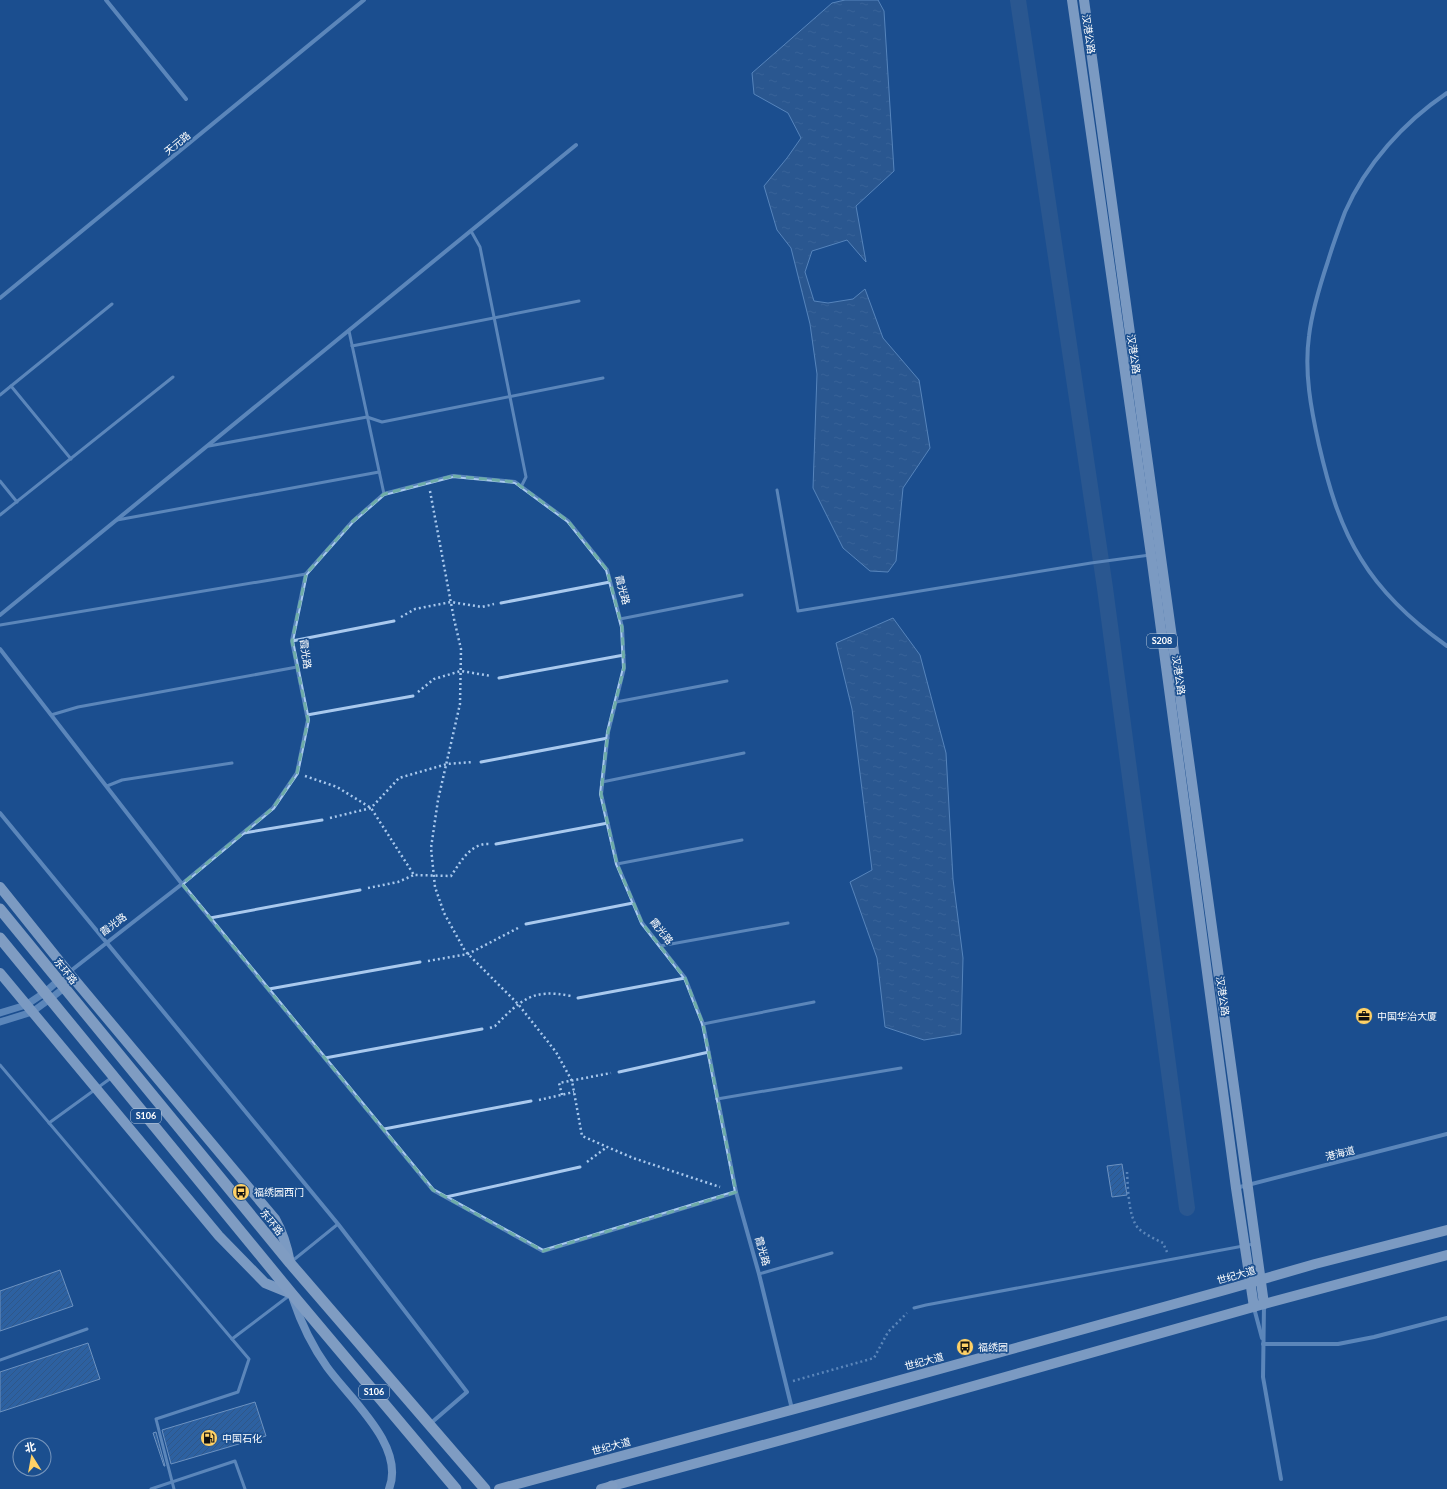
<svg xmlns="http://www.w3.org/2000/svg" width="1447" height="1489" viewBox="0 0 1447 1489" font-family="Lato,'Noto Sans SC',sans-serif">
<style>
.water{fill:url(#water-ripples);stroke:#9cc4f0}
.lines{fill:none;stroke-linecap:round;stroke-linejoin:round}
.canal{stroke:#3c6290;stroke-width:16}
.building{fill:url(#building-hatch);stroke:#cfe3fa}
.path{stroke:#a9c9ee;stroke-width:2.5;stroke-dasharray:2 3;stroke-linecap:butt}
.service{stroke:#a9c9ee;stroke-width:3}
.minor{stroke:#a9c9ee;stroke-width:4}
.tertiary{stroke:#a9c9ee;stroke-width:7}
.secondary{stroke:#d6e6fa;stroke-width:8}
.primary{stroke:#f0f6ff;stroke-width:10}
.trunk{stroke:#f8faff;stroke-width:11}
.marked{fill:none;stroke:#6fada8;stroke-width:3;stroke-dasharray:8 5;stroke-linejoin:round}
.labels{text-anchor:middle;stroke-width:3.5;stroke-linejoin:round;paint-order:stroke}
.shield{fill:#1b4f8f;stroke:#bbcadd;stroke-width:1}
.shield-label{font-size:9px;font-weight:bold;fill:#fff}
.street-label{font-size:10px;fill:#fff;stroke:#1b4f8f}
.poi-label{font-size:10px;fill:#fff;stroke:#1b4f8f;text-anchor:start}
</style>
<defs>
<pattern id="water-ripples" width="26" height="14" patternUnits="userSpaceOnUse"><rect width="26" height="14" fill="#3c6290"/><path d="M2 4q2-2 4 0t4 0M15 11q2-2 4 0t4 0" fill="none" stroke="#597aa1"/></pattern>
<pattern id="building-hatch" width="6" height="6" patternUnits="userSpaceOnUse"><rect width="6" height="6" fill="#4478b7"/><path d="M-1 1l2-2M0 6l6-6M5 7l2-2" fill="none" stroke="#486282"/></pattern>
</defs>
<rect width="100%" height="100%" fill="#1b4f8f"/>
<g class="water">
<path d="M845 0H878L884 11 894 171 856 206 866 262 847 240 812 251 805 272 814 301 828 303 853 299 865 289 883 338 919 380 930 448 903 488 896 561 888 572 870 571 843 548 813 488 817 374 810 324 791 248 777 230 764 186 787 158 801 138 788 113 754 94 752 73 832 3Z"/>
<path d="M893 618 920 655 946 753 953 879 963 958 961 1034 924 1040 885 1027 877 958 850 882 872 870 852 709 836 643Z"/>
</g>
<g class="lines">
<path class="canal" d="M1018 0 1105 588 1187 1208"/>
</g>
<g class="building">
<path d="M1122 1164 1127 1195 1112 1197 1107 1166Z"/>
<path d="M60 1270 73 1306 0 1331V1291Z"/>
<path d="M88 1343 100 1379 0 1412V1372Z"/>
<path d="M255 1402 266 1436 171 1464 162 1430Z"/>
<path d="M156 1432 165 1466H164L153 1433Z"/>
</g>
<g class="lines">
<g class="path">
<path d="M430 491 454 619 461 649 460 704 438 800 431 848 435 887 444 913 465 951 518 1004 556 1052 572 1081 582 1136 633 1158 720 1187"/>
<path d="M401 617 415 609 451 602 482 607 494 604"/>
<path d="M418 692 434 679 461 671 491 676"/>
<path d="M305 776 337 787 371 808 414 875 451 876C460 863 470 843 489 844"/>
<path d="M330 818 371 808 399 778 447 764 473 762"/>
<path d="M368 888 398 882 414 875"/>
<path d="M428 961 468 954 518 928"/>
<path d="M490 1028 495 1026C521 1000 532 988 571 996"/>
<path d="M562 1095 559 1083 611 1073"/>
<path d="M539 1100 574 1092"/>
<path d="M587 1162 607 1147"/>
<path d="M1127 1172C1128 1187 1128 1218 1139 1229 1146 1235 1155 1239 1163 1243L1167 1252"/>
<path d="M793 1381 874 1358 888 1332 907 1313"/>
</g>
<g class="service">
<path d="M471 231 480 247 526 477 521 487"/>
<path d="M349 331 384 494"/>
<path d="M352 346 579 301"/>
<path d="M11 386 71 459"/>
<path d="M0 395 112 304"/>
<path d="M209 446 367 417 382 422 603 378"/>
<path d="M0 481 17 502"/>
<path d="M777 490 798 611 1091 563 1150 555"/>
<path d="M0 515 173 377"/>
<path d="M117 520 379 472"/>
<path d="M501 603 610 582"/>
<path d="M620 619 742 595"/>
<path d="M0 625 306 574"/>
<path d="M292 641 394 621"/>
<path d="M499 678 624 655"/>
<path d="M616 702 727 681"/>
<path d="M51 715 78 707 297 667"/>
<path d="M307 715 413 696"/>
<path d="M481 762 608 738"/>
<path d="M602 782 744 753"/>
<path d="M107 786 122 780 232 763"/>
<path d="M244 833 322 820"/>
<path d="M496 844 608 823"/>
<path d="M617 864 742 840"/>
<path d="M210 918 360 890"/>
<path d="M526 924 633 903"/>
<path d="M660 946 788 923"/>
<path d="M269 989 420 962"/>
<path d="M578 998 685 978"/>
<path d="M703 1024 814 1002"/>
<path d="M325 1058 482 1029"/>
<path d="M0 1065 232 1339 290 1295"/>
<path d="M619 1072 709 1052"/>
<path d="M717 1099 901 1068"/>
<path d="M49 1123 111 1078"/>
<path d="M384 1129 531 1101"/>
<path d="M446 1197 580 1167"/>
<path d="M291 1262 338 1224"/>
<path d="M759 1274 832 1253"/>
<path d="M914 1308 926 1305 1254 1244"/>
<path d="M0 1360 87 1329"/>
<path d="M151 1489 235 1461 245 1489"/>
<path d="M174 1489 156 1419 238 1392 249 1359 232 1339"/>
</g>
<g class="minor">
<path d="M106 0 186 99"/>
<path d="M1447 93C1404 122 1366 164 1345 212 1339 228 1333 244 1328 261 1320 285 1312 310 1309 336 1304 372 1311 409 1319 445 1328 484 1339 524 1361 559 1383 595 1413 622 1447 646"/>
<path d="M0 298 364 0"/>
<path d="M0 615 576 145"/>
<path d="M0 649 182 884 433 1190 543 1251 736 1192"/>
<path d="M0 813 338 1224 467 1392 431 1423"/>
<path d="M59 980 182 884 273 808 297 773 308 720 292 641 306 574 352 522 384 494 453 476 515 482 568 521 607 570 622 627 624 668 608 732 601 794 617 864 642 923 685 978 703 1024 736 1192 759 1274 792 1409"/>
<path d="M1236 1188 1447 1134"/>
<path d="M1264 1305 1263 1377 1281 1479"/>
<path d="M1254 1308 1262 1338"/>
<path d="M1263 1344H1338L1374 1337 1447 1318"/>
</g>
<g class="tertiary">
<path d="M0 1013 26 1005 44 993 59 980"/>
<path d="M0 1022 32 1012 50 999 64 988 69 973"/>
</g>
<path class="secondary" d="M293 1299C301 1323 312 1346 327 1367 350 1399 406 1446 389 1489"/>
<g class="primary">
<path d="M1072 0 1151 555 1236 1188 1254 1307"/>
<path d="M1084 0 1264 1304"/>
<path d="M0 887 69 973 275 1219C283 1233 287 1247 290 1263"/>
<path d="M0 973 219 1236 265 1283 292 1294"/>
<path d="M499 1489 817 1403 1225 1290 1315 1264 1447 1230"/>
<path d="M601 1489 800 1435 1264 1304 1447 1255"/>
</g>
<g class="trunk">
<path d="M0 909 290 1263 485 1489"/>
<path d="M0 938 292 1294 456 1489"/>
<path d="M607 1489 612 1486"/>
</g>
</g>
<path d="M0 0H1447V1489H0ZM453 476 515 482 568 521 607 570 622 627 624 668 608 732 601 794 617 864 642 923 685 978 703 1024 736 1192 543 1251 433 1190 182 884 273 808 297 773 308 720 292 641 306 574 352 522 384 494Z" fill="#1b4f8f" fill-opacity=".55" fill-rule="evenodd"/>
<path class="marked" d="M453 476 515 482 568 521 607 570 622 627 624 668 608 732 601 794 617 864 642 923 685 978 703 1024 736 1192 543 1251 433 1190 182 884 273 808 297 773 308 720 292 641 306 574 352 522 384 494Z"/>
<defs>
<g id="office-disc" transform="scale(0.9)"><circle r="9.5" fill="#ffd166" stroke="#1b4f8f"/><path d="M-6-3h4V-5.5h4V-3h4V5H-6ZM-1-4.5V-3h2v-1.5ZM-6 0V1H6V0Z" fill="#111"/></g>
<g id="bus-disc" transform="scale(0.9)"><circle r="9.5" fill="#ffd166" stroke="#1b4f8f"/><path d="M-5-6H5V4H4V6H2V4H-2V6H-4V4H-5ZM-3.5-4V0h7V-4ZM-3.5 1.2v1.5H-2V1.2ZM2 1.2v1.5H3.5V1.2Z" fill="#111"/></g>
<g id="fuel-disc" transform="scale(0.9)"><circle r="9.5" fill="#ffd166" stroke="#1b4f8f"/><path d="M-5.5-6h7V0h2V4h1.3V-2.5L3-4.5l.8-.8L6-3V5H2.5V1h-1V6h-7ZM-4.2-4.7v3.2H.2V-4.7Z" fill="#111"/></g>
</defs>
<g fill-rule="evenodd">
<use href="#office-disc" x="1364" y="1016"/>
<use href="#bus-disc" x="241" y="1192"/>
<use href="#bus-disc" x="965" y="1347"/>
<use href="#fuel-disc" x="209" y="1438"/>
</g>
<g class="labels">
<g class="shield">
<rect x="1147" y="634" width="30" height="14" rx="3"/>
<rect x="131" y="1109" width="30" height="14" rx="3"/>
<rect x="359" y="1385" width="30" height="14" rx="3"/>
</g>
<g class="shield-label">
<text x="1162" y="644">S208</text>
<text x="146" y="1119">S106</text>
<text x="374" y="1395">S106</text>
</g>
<g class="street-label">
<text transform="translate(1089 34) rotate(82)" y="4">汉港公路</text>
<text transform="translate(177 143) rotate(-39)" y="4">天元路</text>
<text transform="translate(1134 354) rotate(82)" y="4">汉港公路</text>
<text transform="translate(623 590) rotate(75)" y="4">霞光路</text>
<text transform="translate(306 654) rotate(82)" y="4">霞光路</text>
<text transform="translate(1179 675) rotate(82)" y="4">汉港公路</text>
<text transform="translate(113 924) rotate(-37)" y="4">霞光路</text>
<text transform="translate(662 931) rotate(52)" y="4">霞光路</text>
<text transform="translate(66 971) rotate(51)" y="4">东环路</text>
<text transform="translate(1223 996) rotate(82)" y="4">汉港公路</text>
<text transform="translate(1340 1153) rotate(-14)" y="4">港海道</text>
<text transform="translate(272 1222) rotate(51)" y="4">东环路</text>
<text transform="translate(763 1251) rotate(74)" y="4">霞光路</text>
<text transform="translate(1236 1275) rotate(-16)" y="4">世纪大道</text>
<text transform="translate(924 1361) rotate(-15)" y="4">世纪大道</text>
<text transform="translate(611 1446) rotate(-15)" y="4">世纪大道</text>
</g>
<g class="poi-label">
<text x="1377" y="1020">中国华冶大厦</text>
<text x="254" y="1196">福绣园西门</text>
<text x="978" y="1351">福绣园</text>
<text x="222" y="1442">中国石化</text>
</g>
</g>
<g transform="translate(32 1457) rotate(349)"><circle r="19" fill="#1b4f8f" stroke="#7695bc"/>
<path d="M0-3L7 15L0 10L-7 15Z" fill="#ffd166"/>
<text y="-6" font-size="11" font-weight="bold" text-anchor="middle" fill="#ffffff">北</text>
</g>
</svg>
